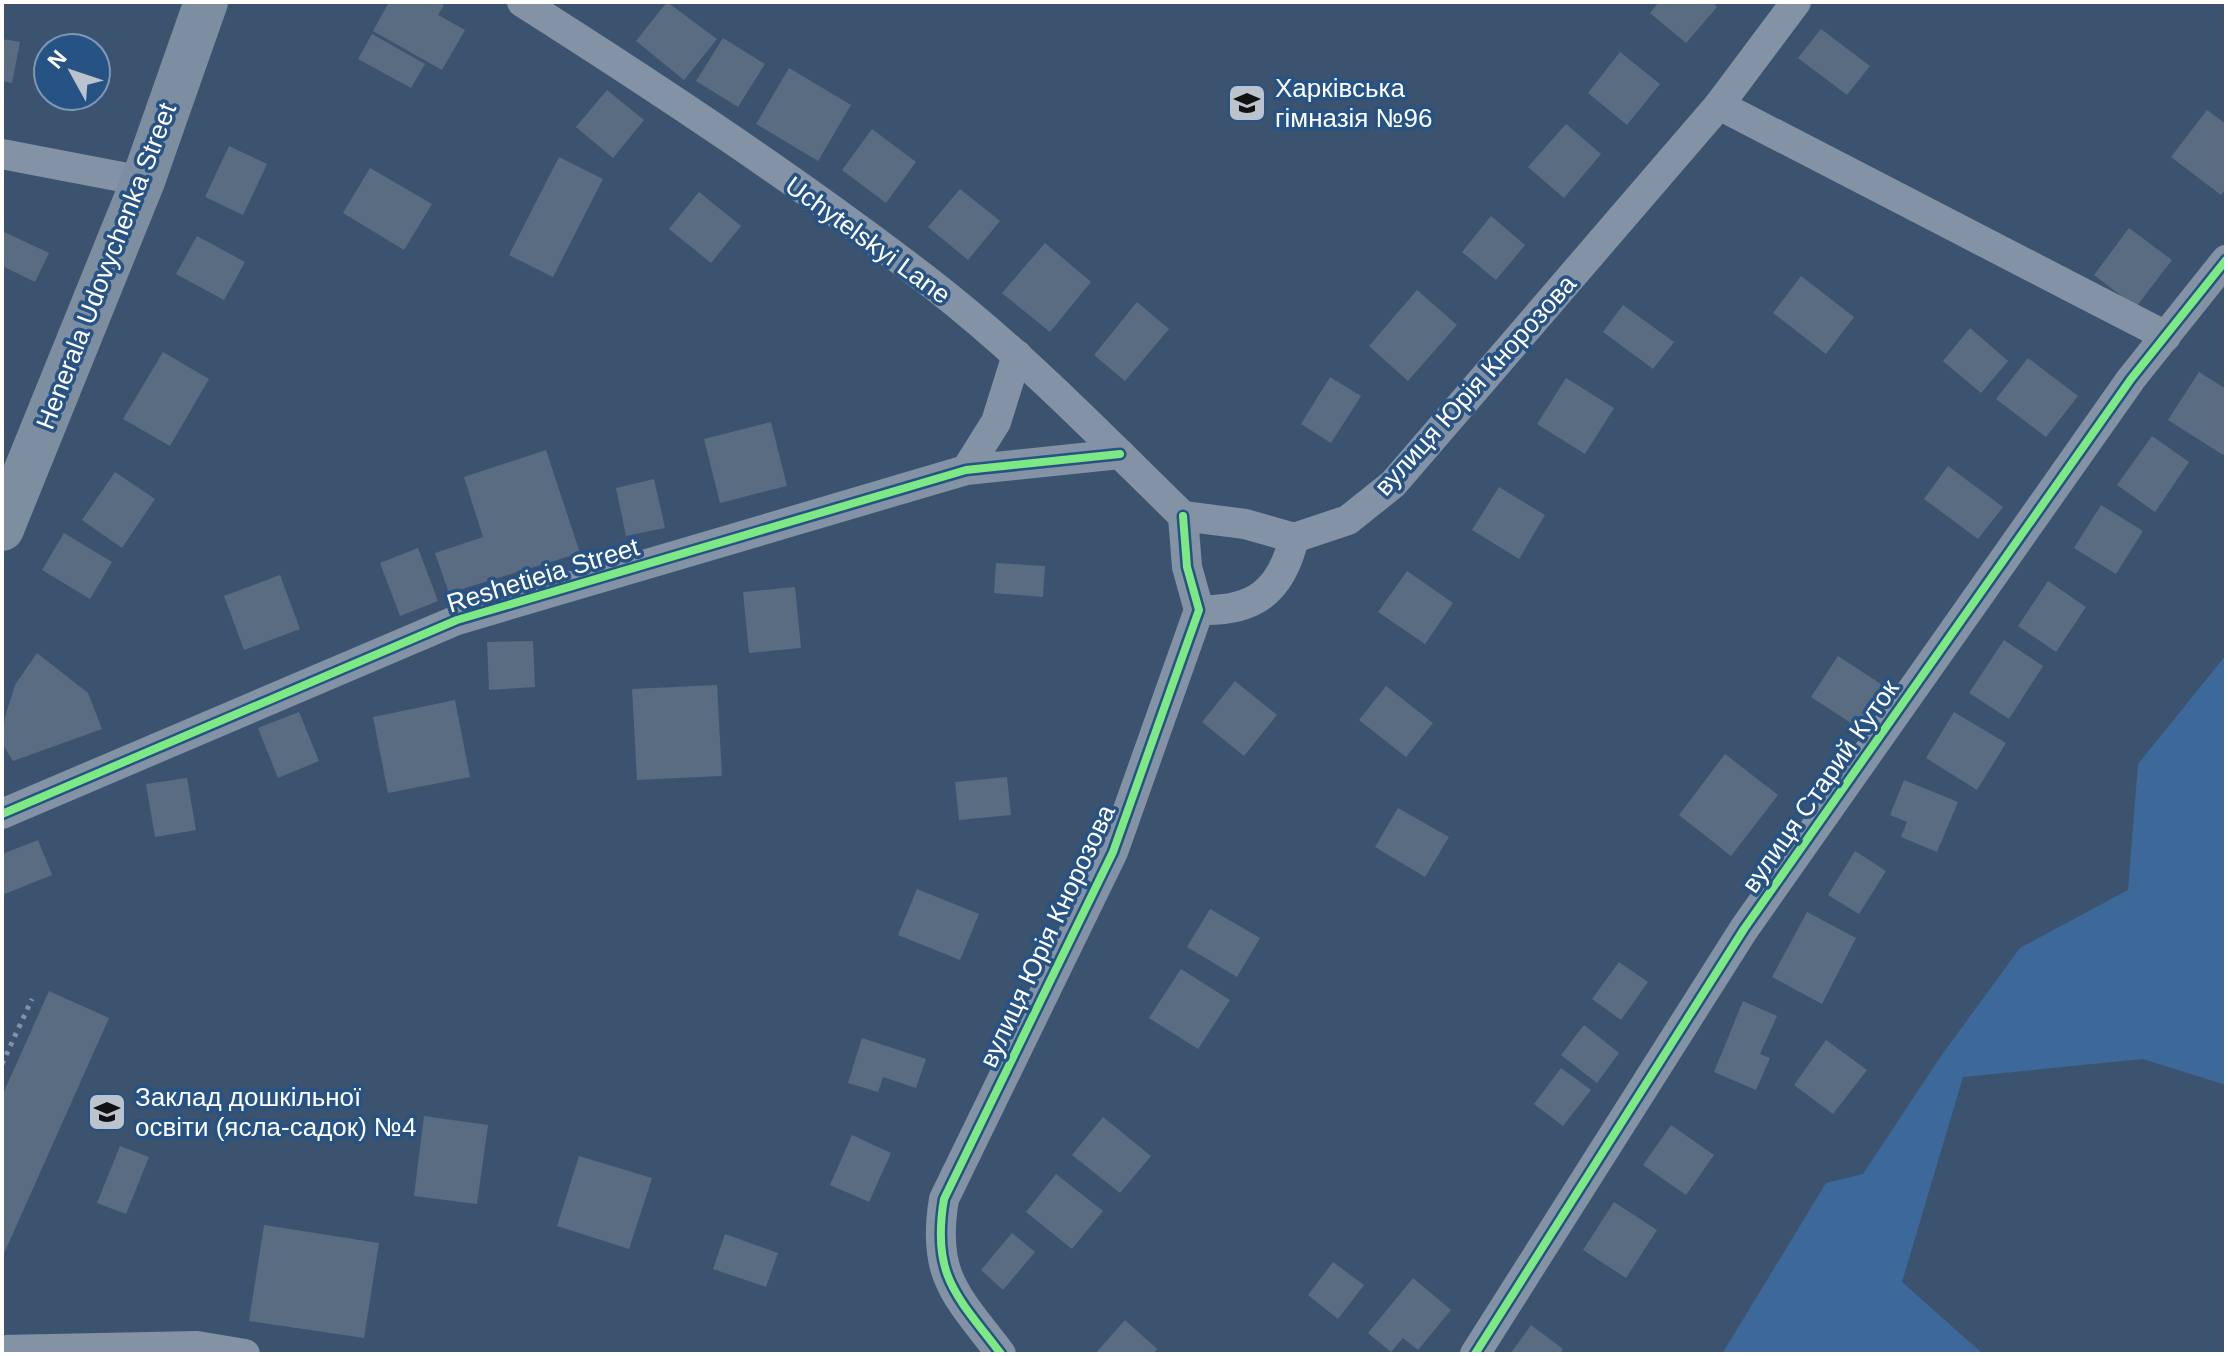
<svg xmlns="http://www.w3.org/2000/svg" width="2228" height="1356" viewBox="0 0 2228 1356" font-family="Arial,sans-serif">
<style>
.green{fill:#3c6999}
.building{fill:#596c81}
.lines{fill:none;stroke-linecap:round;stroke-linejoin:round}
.path{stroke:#8393a5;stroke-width:5;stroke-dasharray:4 6;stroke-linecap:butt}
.street{stroke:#8393a5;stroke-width:30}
.secondary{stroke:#7d8ea1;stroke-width:44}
.cycleway-casing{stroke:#275284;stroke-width:13}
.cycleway{stroke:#7ce984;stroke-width:8}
.labels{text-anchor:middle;stroke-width:7;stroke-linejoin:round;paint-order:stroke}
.poi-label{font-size:26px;fill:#fff;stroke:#275284;text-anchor:start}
.street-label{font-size:26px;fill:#fff;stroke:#275284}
</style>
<rect width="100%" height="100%" fill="#3c536f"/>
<path class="green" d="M2226 655V1085L2143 1059 1963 1077 1902 1282 1983 1354H1722L1826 1183 1863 1174 1941 1056 2020 948 2128 890 2138 764Z"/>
<g class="building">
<path d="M389 2H439L444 5 438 15 465 30 442 70 373 31Z"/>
<path d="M667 2 717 39 684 80 636 41Z"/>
<path d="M1659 2H1712L1717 7 1686 43 1650 13Z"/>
<path d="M1821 29 1870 66 1847 95 1798 58Z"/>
<path d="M372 34 425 64 411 88 358 59Z"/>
<path d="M723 38 765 64 738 107 696 81Z"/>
<path d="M2 39 20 42 12 83 2 81Z"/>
<path d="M1620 52 1660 84 1627 125 1588 93Z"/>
<path d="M789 68 851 105 818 161 756 124Z"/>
<path d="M607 90 644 120 613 158 576 127Z"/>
<path d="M2207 110 2226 124V189L2221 195 2171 157Z"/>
<path d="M1566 124 1601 154 1564 198 1528 167Z"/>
<path d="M872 129 916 162 886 203 842 170Z"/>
<path d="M229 146 267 164 243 215 205 197Z"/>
<path d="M559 157 603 179 553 277 509 255Z"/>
<path d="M370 168 432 204 404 250 343 213Z"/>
<path d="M960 189 1000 221 968 260 928 227Z"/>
<path d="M699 192 741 226 711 263 669 229Z"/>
<path d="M1491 216 1525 245 1496 280 1462 252Z"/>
<path d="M2129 228 2172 260 2136 307 2094 275Z"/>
<path d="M2 231 49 253 35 282 2 266Z"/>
<path d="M197 236 245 262 224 300 176 274Z"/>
<path d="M1045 243 1091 282 1050 332 1002 293Z"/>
<path d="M1801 276 1854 317 1826 354 1773 313Z"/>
<path d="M1417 290 1457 325 1408 381 1369 346Z"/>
<path d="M1137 302 1169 329 1125 381 1094 355Z"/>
<path d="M1623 305 1674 342 1653 369 1603 332Z"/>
<path d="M1970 328 2008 361 1981 393 1943 361Z"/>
<path d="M163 352 209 379 170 446 123 419Z"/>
<path d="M2028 358 2078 396 2046 437 1996 399Z"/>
<path d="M2199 372 2226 389V450L2223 455 2168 420Z"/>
<path d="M1330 377 1361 396 1331 443 1301 424Z"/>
<path d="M1566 378 1614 408 1585 454 1537 424Z"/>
<path d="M771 422 787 486 720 503 704 439Z"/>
<path d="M2152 436 2189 462 2155 512 2117 485Z"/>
<path d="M546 450 580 553 449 593 435 553 483 537 464 477Z"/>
<path d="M1948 466 2003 507 1978 539 1924 499Z"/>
<path d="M115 472 155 499 122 548 82 520Z"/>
<path d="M654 479 665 528 626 536 616 488Z"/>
<path d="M1499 487 1545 515 1519 559 1472 530Z"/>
<path d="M2101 505 2143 531 2116 574 2074 548Z"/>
<path d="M64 533 112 562 90 599 42 570Z"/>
<path d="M418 548 438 601 400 616 380 563Z"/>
<path d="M996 563 1045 566 1043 597 994 593Z"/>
<path d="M1407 571 1453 603 1425 644 1378 612Z"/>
<path d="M280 575 300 629 244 650 224 596Z"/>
<path d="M2048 581 2086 607 2056 652 2018 626Z"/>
<path d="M795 587 801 648 749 653 743 592Z"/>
<path d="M2004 640 2043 666 2009 719 1969 693Z"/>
<path d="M533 641 535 687 489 690 487 642Z"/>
<path d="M37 653 88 693 102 729 13 761 2 743 5 717 15 685Z"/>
<path d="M1838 656 1887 688 1860 729 1811 697Z"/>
<path d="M1235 681 1277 715 1244 756 1202 722Z"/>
<path d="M717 685 722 776 637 780 632 689Z"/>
<path d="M1386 686 1433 723 1406 757 1359 720Z"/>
<path d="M455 700 470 777 388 793 373 717Z"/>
<path d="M299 712 319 761 278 778 258 728Z"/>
<path d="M1954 712 2006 743 1977 790 1926 758Z"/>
<path d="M1725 754 1778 795 1731 856 1679 815Z"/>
<path d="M1007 777 1011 815 959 820 955 782Z"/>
<path d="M187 778 196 830 155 837 146 784Z"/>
<path d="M1904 780 1958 802 1937 852 1901 837 1907 822 1890 815Z"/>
<path d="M1398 808 1449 837 1425 877 1375 847Z"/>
<path d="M38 840 52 875 2 895V854Z"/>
<path d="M1855 851 1886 871 1859 914 1828 895Z"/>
<path d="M917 889 979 914 960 960 898 935Z"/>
<path d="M1210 909 1260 938 1237 977 1187 947Z"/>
<path d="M1807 912 1856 938 1822 1004 1772 977Z"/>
<path d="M1619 962 1648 982 1621 1020 1592 999Z"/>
<path d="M1181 969 1230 1000 1198 1049 1149 1018Z"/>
<path d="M49 991 109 1018 2 1258V1096Z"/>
<path d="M1743 1001 1777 1016 1760 1054 1770 1058 1756 1090 1714 1072Z"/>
<path d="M1584 1025 1619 1053 1597 1083 1561 1055Z"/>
<path d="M862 1038 926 1059 916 1088 883 1077 878 1092 848 1083Z"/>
<path d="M1826 1040 1867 1070 1833 1114 1794 1085Z"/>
<path d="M1561 1068 1591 1090 1563 1126 1534 1104Z"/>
<path d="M424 1116 488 1125 477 1204 414 1196Z"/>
<path d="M1103 1117 1151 1156 1120 1193 1072 1155Z"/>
<path d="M1671 1125 1714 1155 1686 1195 1643 1165Z"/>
<path d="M852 1135 891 1153 869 1202 830 1185Z"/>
<path d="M120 1146 149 1157 126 1214 97 1203Z"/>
<path d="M579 1156 652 1178 629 1249 557 1226Z"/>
<path d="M1056 1174 1103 1211 1072 1249 1026 1212Z"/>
<path d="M1614 1202 1657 1230 1626 1278 1583 1250Z"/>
<path d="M264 1225 379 1243 364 1338 249 1321Z"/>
<path d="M1012 1233 1035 1252 1003 1290 981 1270Z"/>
<path d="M725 1234 778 1253 766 1287 713 1269Z"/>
<path d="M1333 1262 1364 1285 1338 1319 1308 1295Z"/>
<path d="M1413 1278 1451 1310 1418 1350 1403 1338 1391 1352 1368 1333Z"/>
<path d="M1125 1320 1157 1349 1153 1354H1095Z"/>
<path d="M1531 1325 1563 1349 1560 1354H1510Z"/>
</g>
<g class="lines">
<path class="path" d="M2 1064 32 999"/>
<g class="street">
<path d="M522 2C662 91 801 183 933 285 1023 355 1102 437 1183 516"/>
<path d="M1719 105 2166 336"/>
<path d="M2 154 143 181"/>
<path d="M966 470 996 422 1017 355"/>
<path d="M1183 516 1245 524 1294 538 1348 520 1393 484 1719 105 1796 2"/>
<path d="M1199 610C1254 612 1281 592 1294 538"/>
<path d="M2 814 457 620 966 470 1120 454"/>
<path d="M2 1350 197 1346 245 1354"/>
<path d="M1001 1354C957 1296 931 1276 944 1199L1113 852 1199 610 1187 567 1183 516"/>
<path d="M1475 1354 1744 929 2131 379 2226 260"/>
</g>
<path class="secondary" d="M2 529 143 181 206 2"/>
<g class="cycleway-casing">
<g id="cycleway">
<path d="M2 814 457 620 966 470 1120 454"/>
<path d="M1001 1354C957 1296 931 1276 944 1199L1113 852 1199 610 1187 567 1183 516"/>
<path d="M1475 1354 1744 929 2131 379 2226 260"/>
</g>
</g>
<use href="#cycleway" class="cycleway"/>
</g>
<defs>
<g id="school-square" transform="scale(2)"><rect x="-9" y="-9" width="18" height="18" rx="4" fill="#bbc3cd" stroke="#275284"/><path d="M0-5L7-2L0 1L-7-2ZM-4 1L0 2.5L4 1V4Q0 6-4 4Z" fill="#111"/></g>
</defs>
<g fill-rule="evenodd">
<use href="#school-square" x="1247" y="103"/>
<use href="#school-square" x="107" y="1112"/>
</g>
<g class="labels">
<g class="poi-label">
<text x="1275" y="97">Харківська<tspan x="1275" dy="30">гімназія №96</tspan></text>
<text x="135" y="1106">Заклад дошкільної<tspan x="135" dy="30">освіти (ясла-садок) №4</tspan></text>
</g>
<g class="street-label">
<text transform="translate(868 240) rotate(36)" y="9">Uchytelskyi Lane</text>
<text transform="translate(106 266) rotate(-69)" y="9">Henerala Udovychenka Street</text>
<text transform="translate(1475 385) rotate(-48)" y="9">вулиця Юрія Кнорозова</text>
<text transform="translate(543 575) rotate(-17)" y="9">Reshetieia Street</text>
<text transform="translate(1820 786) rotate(-55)" y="9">вулиця Старий Куток</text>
<text transform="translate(1047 936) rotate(-65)" y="9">вулиця Юрія Кнорозова</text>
</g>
</g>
<rect width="2228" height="1356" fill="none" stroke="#ffffff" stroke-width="8"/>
<g transform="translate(72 72) rotate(310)"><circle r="38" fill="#275284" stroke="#7d97b5" stroke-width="2"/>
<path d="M0-6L14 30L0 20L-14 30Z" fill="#bbc3cd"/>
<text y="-12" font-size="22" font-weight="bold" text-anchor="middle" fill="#ffffff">N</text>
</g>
</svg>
